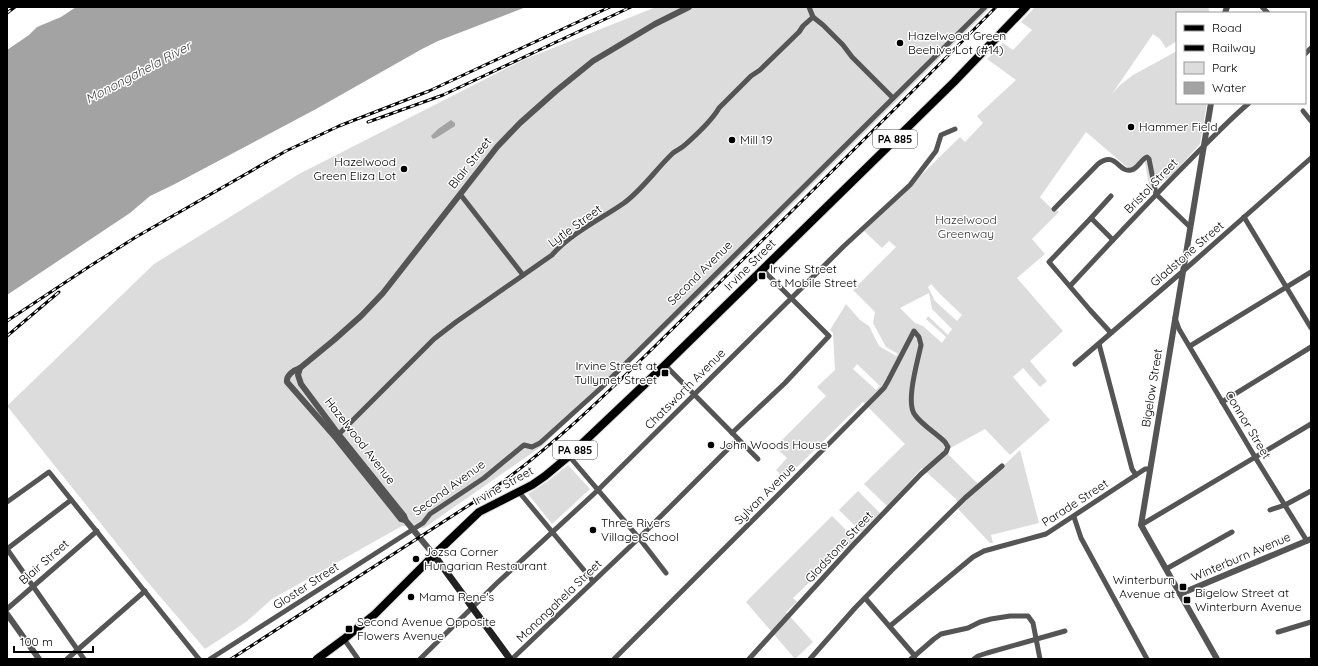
<svg xmlns="http://www.w3.org/2000/svg" width="1318" height="666" viewBox="0 0 1318 666" font-family="Quicksand,sans-serif">
<style>
.green{fill:#dcdcdc;fill-rule:evenodd}
.water{fill:#a3a3a3}
.lines{fill:none;stroke-linecap:round;stroke-linejoin:round}
.primary-casing{stroke:#dbdbdb;stroke-width:10}
.minor{stroke:#555;stroke-width:5}
.tertiary{stroke:#555;stroke-width:6}
.secondary{stroke:#222;stroke-width:7}
.primary{stroke:#000;stroke-width:8}
.rail-casing{stroke:#000;stroke-width:3}
.rail{stroke:#fff;stroke-width:1.5;stroke-dasharray:4.5;stroke-linecap:butt}
.poi-dot{fill:#000;stroke:#fff;stroke-width:1.5}
.labels{text-anchor:middle;stroke-width:3;stroke-linejoin:round;paint-order:stroke}
.shield{fill:#fff;stroke:#4c4c4c;stroke-width:1}
.shield-label{font-size:11px;font-weight:bold;fill:#000}
.poi-label{font-size:12px;fill:#000;stroke:#fff;text-anchor:start}
.street-label{font-size:12px;fill:#000;stroke:#fff}
.park-label{font-size:12px;fill:#333;stroke:#fff}
.water-label{font-size:13px;font-style:italic;fill:#444;stroke:#fff}
</style>
<rect width="100%" height="100%" fill="#fff"/>
<g class="green">
<path d="M656 7H991L696 300 542 446 424 528 402 526 272 599 246 622 205 649 145 579 7 406 154 264 299 174 523 60Z"/>
<path d="M1035 7H1208L1210 13H1177V41L1166 48 1160 39 1153 34 1112 94 1120 85 1133 75 1177 51V103H1207L1200 144 1173 174 1150 192 1145 162 1134 173 1086 132 1040 197 1050 207 1059 212 1032 239 1045 254 1017 278 1063 331 1030 361 1047 381 1040 387 1023 368 1013 377 1050 420 1010 455 985 429 945 451 981 487 1020 450 1039 523 991 535 993 543H990L959 510 956 499 922 468 887 506 864 484 905 444 863 402 785 479 776 470 787 458 775 447 826 396 817 387 835 370 833 333 830 330 846 304 860 320 869 326 879 346 896 356 898 354 886 347 873 323 875 312 853 290 896 247 889 241 882 248 864 231 960 137 965 142 983 123 977 116 1016 80 987 59 1003 43 1013 50 1032 30 1021 22ZM931 284 939 293 962 315 957 321 935 301 928 287ZM929 293 932 309 952 329 948 335 928 316 926 319 946 337 942 343 923 326 915 323 900 308ZM857 364 880 386 876 390 853 369Z"/>
<path d="M568 465 590 489 552 524 528 494 548 481Z"/>
<path d="M858 491 880 513 861 532 839 510Z"/>
<path d="M832 516 855 539 793 598 797 602 786 612 813 642 795 659 746 602Z"/>
</g>
<g class="water">
<path d="M76 7H526L438 41 422 49 316 109 173 185 150 196 130 213 7 295V50L29 35 37 27 61 17Z"/>
<path d="M451 120 455 123V126L436 138 433 139 431 136 438 129Z"/>
</g>
<g class="lines">
<g class="primary-casing">
<path id="primary" d="M317 659 344 639 375 614 434 555 479 512 532 485 545 476 569 456 665 365 954 82 1026 7"/>
</g>
<g class="minor">
<path d="M809 7 813 17 823 25 843 45 852 57 893 98"/>
<path d="M1262 7 1268 13"/>
<path d="M1305 54 1311 48"/>
<path d="M1303 111 1311 121"/>
<path d="M460 194 523 275"/>
<path d="M1156 194 1190 227"/>
<path d="M1111 196 1091 218 1049 262 1090 310 1111 333"/>
<path d="M1054 209 1098 164C1116 150 1118 173 1131 170 1138 169 1141 159 1147 157L1149 159 1156 194"/>
<path d="M1244 217 1311 328"/>
<path d="M1091 218 1113 240"/>
<path d="M1070 286C1110 243 1150 200 1192 158 1211 139 1229 120 1249 103"/>
<path d="M1175 318 1179 329 1255 457 1307 541"/>
<path d="M1099 344 1132 469 1136 475"/>
<path d="M1190 346 1311 272"/>
<path d="M1075 364 1182 272 1311 158"/>
<path d="M665 365 758 459"/>
<path d="M1222 402 1311 347"/>
<path d="M732 433 785 383 829 336 762 269"/>
<path d="M336 437 434 339 456 322 552 255C570 234 601 219 624 203 643 189 656 169 673 153 677 150 682 148 686 144 697 134 711 122 719 108L751 76 760 70 799 32 803 26 813 17"/>
<path d="M569 456 639 538 666 573"/>
<path d="M519 492 593 581"/>
<path d="M7 502 49 472 199 659"/>
<path d="M1270 510 1285 505 1311 491"/>
<path d="M1074 517 1081 538 1147 659"/>
<path d="M1141 525 1311 424"/>
<path d="M7 549 84 659"/>
<path d="M7 549 71 500"/>
<path d="M1166 569 1232 532"/>
<path d="M865 598 915 656"/>
<path d="M7 609 97 531"/>
<path d="M890 626 973 557 984 551 1046 534 1145 469H1150"/>
<path d="M1278 632 1311 622"/>
<path d="M344 639 358 659"/>
<path d="M67 659 145 591"/>
<path d="M210 659 423 523 430 514 484 478 524 445 532 447 540 443 601 388 985 7"/>
<path d="M420 659 497 583 597 491 844 246 910 185 936 151 941 135 955 129"/>
<path d="M512 659 639 538 738 439"/>
<path d="M614 659 786 487 884 388 888 381 914 331 919 337 921 345C918 360 905 403 915 415 921 424 937 434 945 442L948 447 946 452 921 474 853 545 749 659"/>
<path d="M810 659 855 608 892 570 965 498 1002 466"/>
<path d="M911 659 934 639 941 634 968 628 980 622 991 619 1010 616H1028L1033 623 1040 659"/>
<path d="M974 659 978 656 987 653 1065 631"/>
</g>
<g class="tertiary">
<path d="M1225 13 1227 7"/>
<path d="M1211 103 1141 525 1217 659"/>
<path d="M300 368 298 375 301 384 339 435 404 516 406 521 434 555"/>
<path d="M405 520 401 519 336 438 287 382C286 375 294 370 300 368L334 340 361 316 383 293 497 147 520 123 556 91 593 61 655 24 689 7"/>
<path d="M1180 594 1311 539"/>
<path d="M7 614 39 659"/>
</g>
<path class="secondary" d="M434 555 510 659"/>
<use href="#primary" class="primary"/>
<g class="rail-casing">
<g id="rail">
<path d="M7 13 15 7"/>
<path d="M368 122 443 95 631 7"/>
<path d="M7 321 90 266 136 237 286 151 339 126 429 91 610 7"/>
<path d="M7 336 59 292"/>
<path d="M231 659 477 500C563 442 634 366 708 294 804 199 901 104 996 7"/>
</g>
</g>
<use href="#rail" class="rail"/>
</g>
<g class="poi-dot">
<circle cx="900" cy="43" r="4"/>
<circle cx="1131" cy="127" r="4"/>
<circle cx="732" cy="140" r="4"/>
<circle cx="404" cy="169" r="4"/>
<rect x="758" y="272" width="8" height="8" rx="2"/>
<rect x="661" y="369" width="8" height="8" rx="2"/>
<circle cx="711" cy="445" r="4"/>
<circle cx="593" cy="530" r="4"/>
<circle cx="416" cy="559" r="4"/>
<rect x="1179" y="583" width="8" height="8" rx="2"/>
<circle cx="411" cy="597" r="4"/>
<rect x="1183" y="596" width="8" height="8" rx="2"/>
<rect x="345" y="625" width="8" height="8" rx="2"/>
</g>
<g class="labels">
<g class="shield">
<rect x="873" y="130" width="44" height="18" rx="3"/>
<rect x="553" y="441" width="44" height="18" rx="3"/>
</g>
<g class="shield-label">
<text x="895" y="143">PA 885</text>
<text x="575" y="454">PA 885</text>
</g>
<g class="poi-label">
<text x="908" y="40">Hazelwood Green<tspan x="908" dy="14">Beehive Lot (#14)</tspan></text>
<text x="1139" y="131">Hammer Field</text>
<text x="740" y="144">Mill 19</text>
<text x="396" y="166" text-anchor="end">Hazelwood<tspan x="396" dy="14">Green Eliza Lot</tspan></text>
<text x="770" y="273">Irvine Street<tspan x="770" dy="14">at Mobile Street</tspan></text>
<text x="657" y="370" text-anchor="end">Irvine Street at<tspan x="657" dy="14">Tullymet Street</tspan></text>
<text x="719" y="449">John Woods House</text>
<text x="601" y="527">Three Rivers<tspan x="601" dy="14">Village School</tspan></text>
<text x="424" y="556">Jozsa Corner<tspan x="424" dy="14">Hungarian Restaurant</tspan></text>
<text x="1175" y="584" text-anchor="end">Winterburn<tspan x="1175" dy="14">Avenue at</tspan></text>
<text x="1195" y="597">Bigelow Street at<tspan x="1195" dy="14">Winterburn Avenue</tspan></text>
<text x="419" y="601">Mama Rene's</text>
<text x="357" y="626">Second Avenue Opposite<tspan x="357" dy="14">Flowers Avenue</tspan></text>
</g>
<g class="street-label">
<text transform="translate(470 163) rotate(-52)" y="4">Blair Street</text>
<text transform="translate(1151 186) rotate(-46)" y="4">Bristol Street</text>
<text transform="translate(575 226) rotate(-36)" y="4">Lytle Street</text>
<text transform="translate(1187 254) rotate(-41)" y="4">Gladstone Street</text>
<text transform="translate(750 265) rotate(-45)" y="4">Irvine Street</text>
<text transform="translate(700 273) rotate(-45)" y="4">Second Avenue</text>
<text transform="translate(1152 388) rotate(-81)" y="4">Bigelow Street</text>
<text transform="translate(685 389) rotate(-45)" y="4">Chatsworth Avenue</text>
<text transform="translate(1248 425) rotate(59)" y="4">Connor Street</text>
<text transform="translate(360 441) rotate(52)" y="4">Hazelwood Avenue</text>
<text transform="translate(503 486) rotate(-29)" y="4">Irvine Street</text>
<text transform="translate(449 488) rotate(-36)" y="4">Second Avenue</text>
<text transform="translate(765 494) rotate(-45)" y="4">Sylvan Avenue</text>
<text transform="translate(1075 503) rotate(-33)" y="4">Parade Street</text>
<text transform="translate(839 547) rotate(-47)" y="4">Gladstone Street</text>
<text transform="translate(1241 557) rotate(-23)" y="4">Winterburn Avenue</text>
<text transform="translate(44 562) rotate(-41)" y="4">Blair Street</text>
<text transform="translate(306 586) rotate(-33)" y="4">Gloster Street</text>
<text transform="translate(559 601) rotate(-44)" y="4">Monongahela Street</text>
</g>
<g class="park-label">
<text x="966" y="224">Hazelwood<tspan x="966" dy="14">Greenway</tspan></text>
</g>
<g class="water-label">
<text transform="translate(138 72) rotate(-28)" y="5">Monongahela River</text>
</g>
</g>
<rect width="1318" height="666" fill="none" stroke="#000000" stroke-width="16"/>
<rect x="1176" y="12" width="130" height="92" fill="#ffffff" stroke="#999999"/>
<rect x="1184" y="25" width="20" height="6" fill="#000000" stroke="#999999"/>
<text x="1212" y="32" font-size="12" fill="#000000">Road</text>
<rect x="1184" y="45" width="20" height="6" fill="#000000" stroke="#999999"/>
<text x="1212" y="52" font-size="12" fill="#000000">Railway</text>
<rect x="1184" y="62" width="20" height="12" fill="#dcdcdc" stroke="#999999"/>
<text x="1212" y="72" font-size="12" fill="#000000">Park</text>
<rect x="1184" y="82" width="20" height="12" fill="#a3a3a3" stroke="#999999"/>
<text x="1212" y="92" font-size="12" fill="#000000">Water</text>
<path d="M14 646v6h79v-6" fill="none" stroke="#000000" stroke-width="2"/>
<text x="20" y="646" font-size="12" fill="#000000" stroke="#ffffff" stroke-width="3" paint-order="stroke">100 m</text>
</svg>
